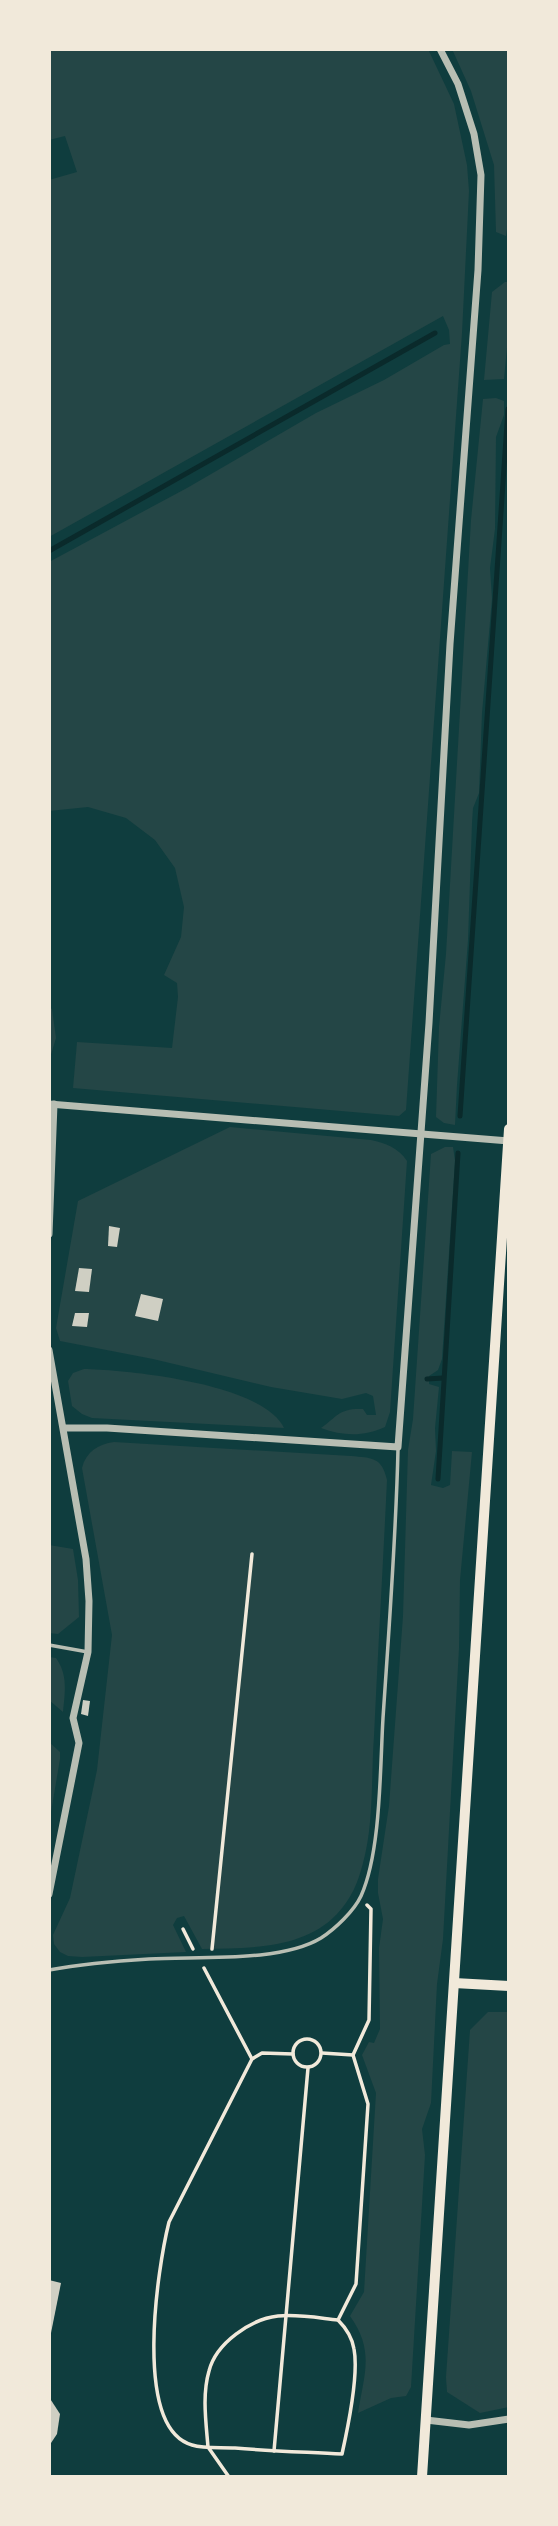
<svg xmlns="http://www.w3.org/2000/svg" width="558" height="2526" viewBox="0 0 558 2526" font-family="Lato,sans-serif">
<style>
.green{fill:#244646}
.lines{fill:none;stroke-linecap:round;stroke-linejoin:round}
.stream{stroke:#0a2a2b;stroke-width:5}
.building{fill:#cfcfc3}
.path{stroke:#f1e9da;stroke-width:3.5}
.service{stroke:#b8beb3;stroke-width:3.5}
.minor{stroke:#b8beb3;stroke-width:7}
.secondary{stroke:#f1e9da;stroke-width:10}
</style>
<rect width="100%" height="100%" fill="#0f3d3e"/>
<g class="green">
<path d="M49 49H428L454 104 467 165 469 191 462 333 406 1110 399 1116 73 1088 77 1042 172 1048 178 997 177 983 164 975 181 937 184 907 175 868 155 840 126 818 88 807 49 811V562L187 488 316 413 384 380 444 345 450 344 449 330 443 316 49 537V180L77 172 65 136 49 140Z"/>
<path d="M452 49H509V215L506 236 496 232 494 165 471 91Z"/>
<path d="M505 282H509V327L504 379 484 380 492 292Z"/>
<path d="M496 398 504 401V415L496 437 495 529 490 568 492 599 482 713 479 793 473 808 472 823 468 940 457 1085 455 1125 444 1123 436 1117 439 1027 446 954 471 520 483 399Z"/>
<path d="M49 1007 52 1009 56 1038 49 1061Z"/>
<path d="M230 1127 371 1140C385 1143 399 1148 407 1161L390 1412 385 1427C363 1437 343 1436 321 1428 338 1416 339 1408 363 1409L367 1415H376L373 1396 366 1393 342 1399 271 1387 153 1359 60 1341 56 1328 78 1201Z"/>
<path d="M445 1147H453L455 1161 442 1359 438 1370 429 1376V1384L439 1387 435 1428 436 1451 431 1485 443 1488 450 1485 452 1451 472 1452 460 1580 459 1648 443 1939 437 1984 431 2103 422 2129 425 2155 411 2387 406 2396 391 2398 358 2413C364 2374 375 2351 350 2316L364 2292 376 2093 362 2055 369 2042 374 2043 380 2029 379 1948 383 1919 378 1893V1879L389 1806 403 1616 408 1450 413 1419 431 1154Z"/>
<path d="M84 1369C130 1370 264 1384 284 1428L92 1418 82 1414 72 1406 68 1381 73 1373Z"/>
<path d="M114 1442 351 1456C372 1458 382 1457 387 1480 383 1565 378 1650 374 1736 371 1776 374 1824 363 1863 358 1883 351 1899 337 1914 303 1950 247 1948 202 1949L184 1916 177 1918 173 1925 186 1952 82 1957 68 1956 60 1952 54 1944 53 1935 70 1898 97 1770 112 1635 82 1468C86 1452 98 1444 114 1442Z"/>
<path d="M49 1545 73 1549 78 1580 79 1617 58 1634 49 1633Z"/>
<path d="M49 1657 56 1658C68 1675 65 1692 63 1712L49 1700Z"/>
<path d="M49 1742 60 1752V1759L49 1824Z"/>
<path d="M488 2012H509V2407L480 2413 447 2392 446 2377 470 2030Z"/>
</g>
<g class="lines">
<g class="stream">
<path d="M49 551 435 333"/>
<path d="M460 1116 508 409"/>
<path d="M427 1379 443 1378"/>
<path d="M438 1479 458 1153"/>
</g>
</g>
<g class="building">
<path d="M109 1226 120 1228 117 1247 108 1246Z"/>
<path d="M79 1268 92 1269 89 1292 75 1291Z"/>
<path d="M141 1294 163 1299 158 1321 135 1316Z"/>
<path d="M75 1313H89L87 1327 72 1326Z"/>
<path d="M83 1700 90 1701 88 1716 81 1714Z"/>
<path d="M49 2280 61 2283 50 2338H49Z"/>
<path d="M49 2397 60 2414 57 2434 49 2446Z"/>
</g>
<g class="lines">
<g class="path">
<path d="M183 1929 193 1949"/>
<path d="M212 1949 252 1554"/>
<path d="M204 1968 252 2059"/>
<circle cx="307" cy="2053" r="14"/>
<path d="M322 2053 353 2055 368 2104 356 2284 338 2320"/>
<path d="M353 2055 369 2020 371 1909 367 1905"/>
<path d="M208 2447C206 2422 202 2395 209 2371 216 2343 251 2319 278 2316 298 2314 319 2318 338 2320 346 2328 352 2337 354 2349 359 2375 348 2427 342 2454 306 2452 271 2451 235 2448 221 2447 205 2449 192 2445 132 2428 158 2266 169 2222L252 2059 262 2053 293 2054"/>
<path d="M208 2447 229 2477"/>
<path d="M274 2451 308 2068"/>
</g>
<g class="service">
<path d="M49 1645 88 1652"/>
<path d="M49 1970C82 1964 116 1961 149 1959 196 1956 280 1963 321 1938 335 1929 354 1911 361 1896 381 1852 380 1768 383 1718 389 1628 396 1539 398 1449"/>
</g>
<g class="minor">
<path d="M49 1104 509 1141"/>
<path d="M49 1234 54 1104"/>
<path d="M49 1350 86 1559 89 1601 88 1652 73 1718 79 1743 49 1894"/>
<path d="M64 1428H107L398 1447 429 1023 450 644 478 270 481 175 474 134 458 84 440 49"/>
<path d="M426 2420 469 2425 509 2419"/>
</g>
<g class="secondary">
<path d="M454 1983 509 1986"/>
<path d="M422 2477 509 1129"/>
</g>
</g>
<rect width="558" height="2526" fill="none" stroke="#f1e9da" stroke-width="102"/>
</svg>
